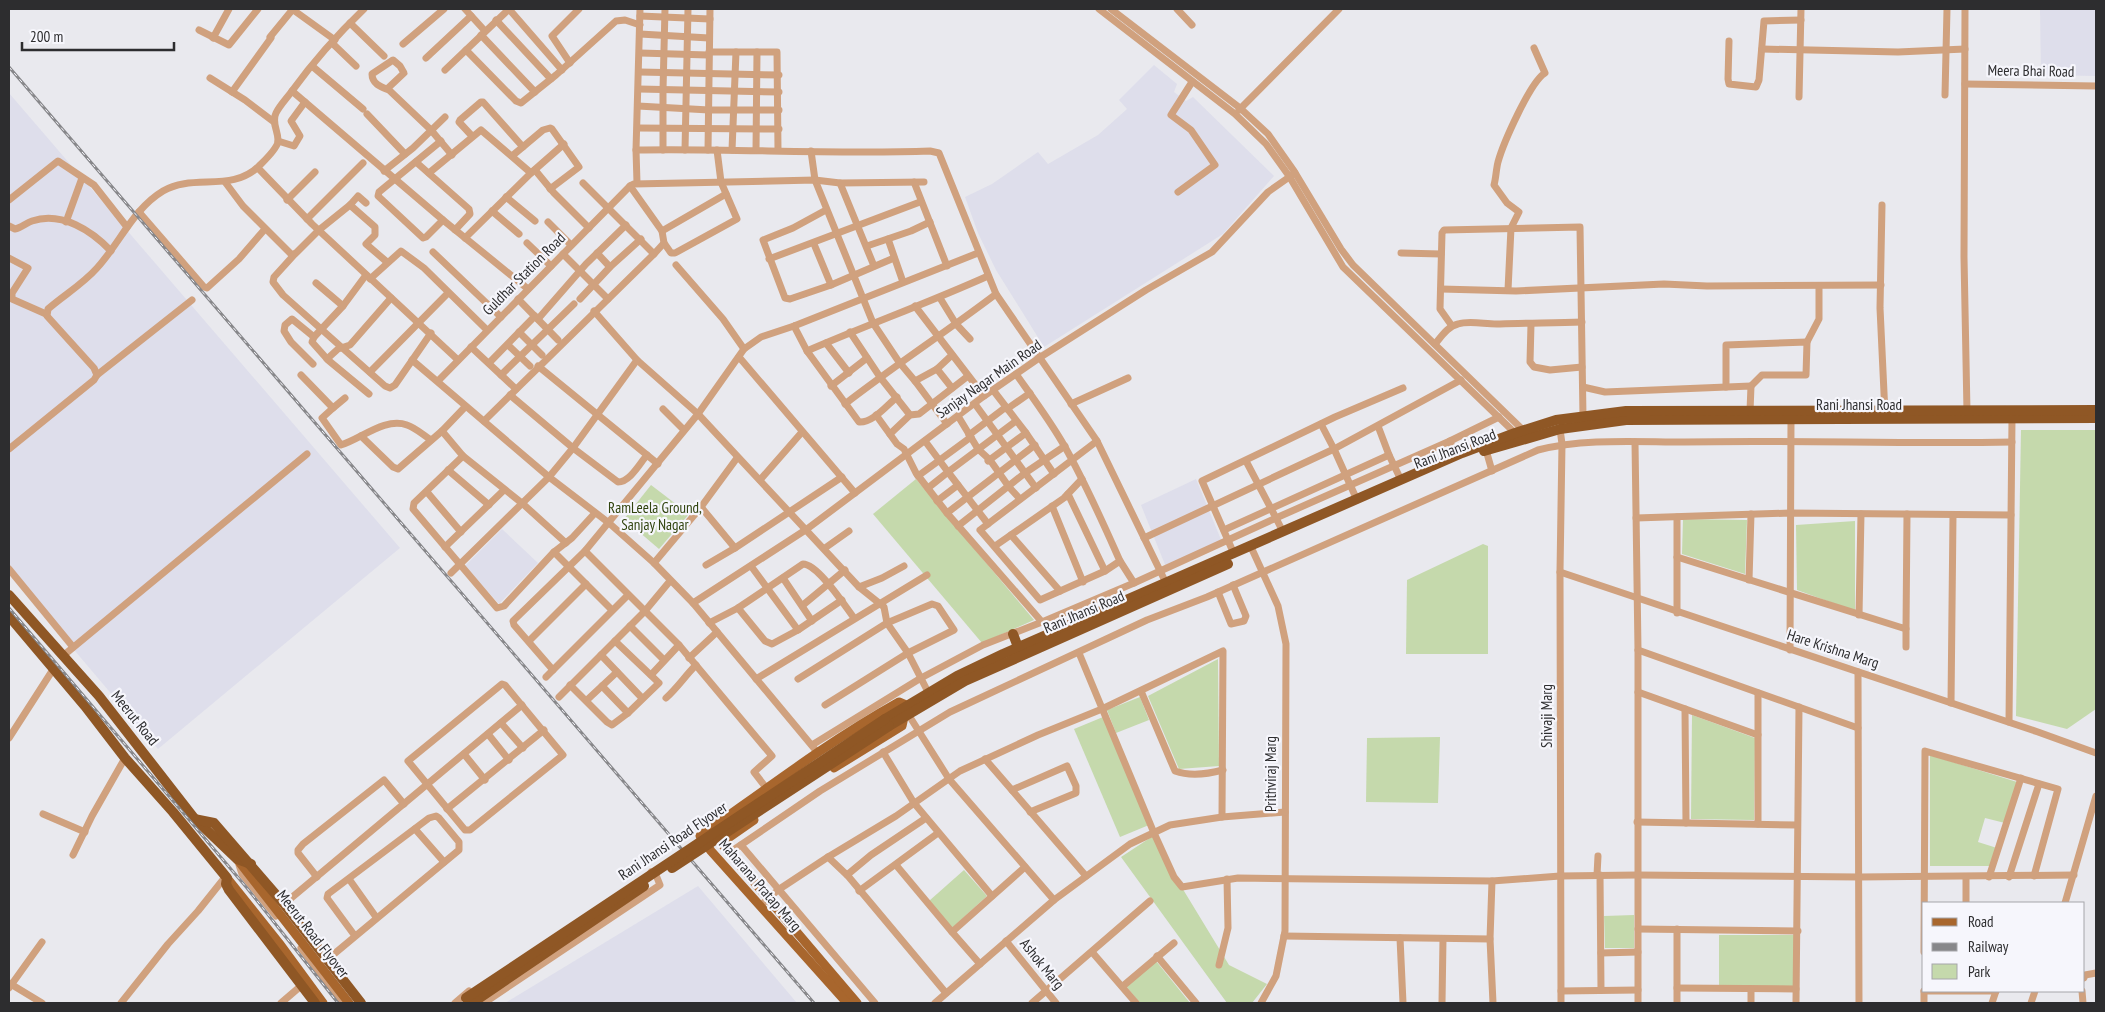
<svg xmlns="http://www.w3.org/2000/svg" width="2105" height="1012" viewBox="0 0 2105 1012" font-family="'PT Sans Narrow',sans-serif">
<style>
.built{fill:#dedeeb}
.green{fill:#c5d9ac}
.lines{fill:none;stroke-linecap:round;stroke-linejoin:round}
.minor{stroke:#d0a17e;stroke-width:7}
.major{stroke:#a8662d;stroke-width:9}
.highway{stroke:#8f5725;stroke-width:10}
.rail-casing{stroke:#87878a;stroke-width:3}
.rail{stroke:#f6f6fc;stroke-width:1;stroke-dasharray:4;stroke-linecap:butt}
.highway-bridge{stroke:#8f5725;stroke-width:10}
.labels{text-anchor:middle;stroke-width:4.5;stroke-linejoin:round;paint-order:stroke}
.street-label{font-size:15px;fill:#2d2d2f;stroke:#f6f6fc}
.park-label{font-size:15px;fill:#31440f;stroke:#f6f6fc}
</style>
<rect width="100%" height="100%" fill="#e9e9ee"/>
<g class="built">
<path d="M2040 9H2096V76L2041 75Z"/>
<path d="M1154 65 1177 84 1174 92 1186 101 1193 97 1274 176 1223 234 1044 347 996 270 978 233 965 197 992 184 1038 152 1048 164 1098 135 1127 109 1119 100Z"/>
<path d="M9 93 400 548 158 749 9 573Z"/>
<path d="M1196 479 1222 542 1166 567 1141 505Z"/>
<path d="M502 529 538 563 499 604 465 566Z"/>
<path d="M698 886 797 1003H505Z"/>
</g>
<g class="green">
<path d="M2021 430H2096V709L2067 729 2016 716Z"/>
<path d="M916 479 1034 620 982 643 873 514Z"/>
<path d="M651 485 689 514 659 549 624 519Z"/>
<path d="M1683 519 1747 520 1745 574 1682 554Z"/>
<path d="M1855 521V611L1797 590 1796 525Z"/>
<path d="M1483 544 1488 546V654H1406L1407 580Z"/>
<path d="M1218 659 1219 766 1179 769 1148 696Z"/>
<path d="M1140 697 1149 720 1116 733 1107 710Z"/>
<path d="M1692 715 1755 738 1754 820 1691 819Z"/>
<path d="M1103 717 1149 825 1120 837 1074 729Z"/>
<path d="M1440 737 1438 803 1366 802 1367 738Z"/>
<path d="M1930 755 2017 782 2005 823 1985 818 1978 842 1997 848 1991 866H1930Z"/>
<path d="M1153 836 1184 891 1229 965 1267 984 1252 1003H1227L1121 857Z"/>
<path d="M964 870 987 896 952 928 929 901Z"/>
<path d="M1634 915V948H1605L1604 916Z"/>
<rect x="1719" y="935" width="75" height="51"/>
<path d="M1156 961 1190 1003H1140L1126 986Z"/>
</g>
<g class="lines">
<g class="minor">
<path d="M292 9 335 40"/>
<path d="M465 9 485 31"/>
<path d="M509 9 562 70"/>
<path d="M1099 9 1235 114 1266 144 1289 176 1343 267 1515 433"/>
<path d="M1111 9 1240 108 1268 134 1294 171 1341 249 1353 265 1523 430"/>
<path d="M1177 9 1192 25"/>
<path d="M1965 9 1964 257 1967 412"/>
<path d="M640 16 710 19"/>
<path d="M496 20 551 79"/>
<path d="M350 23 384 56"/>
<path d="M199 30 229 45 258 9"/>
<path d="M640 34 709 38"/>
<path d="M481 35 535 92"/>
<path d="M270 37 293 9"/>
<path d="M213 38 229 9"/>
<path d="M1729 41 1728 79 1729 84 1756 87 1759 80 1764 21 1801 20"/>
<path d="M332 43 356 66"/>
<path d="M403 44 444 9"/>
<path d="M1762 49 1898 52 1965 49"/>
<path d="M466 50 516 101 521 103 556 75 616 21 625 20 640 25"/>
<path d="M709 52H777L778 150"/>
<path d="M640 53 708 55"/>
<path d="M426 58 471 16"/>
<path d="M570 63 552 36 579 9"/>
<path d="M312 66 363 109"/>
<path d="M445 70 509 9"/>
<path d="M640 72 779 75"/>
<path d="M210 78 245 100 274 122"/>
<path d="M1965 84 2096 86"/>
<path d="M387 89 404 73 400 66 393 60 372 74C372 84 381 87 389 90L431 130 452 155"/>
<path d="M639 89 779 92"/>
<path d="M292 91 443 220 528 289"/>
<path d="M232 92 271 38"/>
<path d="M1945 95 1947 9"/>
<path d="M1799 97 1801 9"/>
<path d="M638 106 709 110H779"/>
<path d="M1239 110 1339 9"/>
<path d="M367 114 405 154"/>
<path d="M638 128 779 129"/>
<path d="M472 136 459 122 460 120 481 102H483L523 147"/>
<path d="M278 141 294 146 300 136 291 121 305 102"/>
<path d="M441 141 379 192 378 196 423 238 426 237 443 220"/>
<path d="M636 150C734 148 832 155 930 151L939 153 996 294 1097 441 1166 583"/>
<path d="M663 150V90L665 9"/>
<path d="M685 150 688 9"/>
<path d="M708 150 710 9"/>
<path d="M732 150 736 52"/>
<path d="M756 150 757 52"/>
<path d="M811 151 815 180 873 323 899 362 915 381 947 424"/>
<path d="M512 156 543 130 550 128 552 129 579 167 550 189"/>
<path d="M416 162 469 209 470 214 455 230"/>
<path d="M258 168 312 224 458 360"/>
<path d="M535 170 554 193 589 228"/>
<path d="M384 171 413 148 445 117"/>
<path d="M429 173 481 130 531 173"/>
<path d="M225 182 243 206 292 255 296 253 319 230 350 205 358 196 366 203"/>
<path d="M914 182 947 266"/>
<path d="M583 183 654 254"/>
<path d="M637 183 636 150 640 9"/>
<path d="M840 183 874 266"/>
<path d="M630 186 662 231 726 194"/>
<path d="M1178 192 1215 165 1191 130 1171 115 1192 82"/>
<path d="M506 197 535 221"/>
<path d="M9 200 58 161 94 185 127 227"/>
<path d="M287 200 315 172"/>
<path d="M350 205 375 227V235L366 244 387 262"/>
<path d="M1882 205 1880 308 1885 414"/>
<path d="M826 210 793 228 763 240 785 298 790 299 831 285 894 258"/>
<path d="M492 211 519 234"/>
<path d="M139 212 204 287 207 288 239 259 265 229"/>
<path d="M307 219 363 163"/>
<path d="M66 222 82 178"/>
<path d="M548 222 571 245"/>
<path d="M9 226 15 229C21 228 26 223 32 221 62 211 92 231 111 251"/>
<path d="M465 238 531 173 564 144"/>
<path d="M888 239 903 282"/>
<path d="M527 243 551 266"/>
<path d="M664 243 671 253H675L737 219 721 182 717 150"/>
<path d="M814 244 831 285"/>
<path d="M867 246 911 231 930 222"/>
<path d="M433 252 501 317"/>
<path d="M597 253 610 267"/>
<path d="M1401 253 1441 254"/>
<path d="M563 254 608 299"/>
<path d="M294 255 274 277 273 282 283 295 385 386 390 388 395 385 431 333"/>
<path d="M9 258 28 268 12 293V299L46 314"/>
<path d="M769 259 920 202"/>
<path d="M676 265 723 319 744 349"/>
<path d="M366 275 343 306 314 337 312 342 328 360 369 394"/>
<path d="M370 279 401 251 424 268 487 330"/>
<path d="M316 283 343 306"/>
<path d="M1441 289 1516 291 1664 284 1707 286 1881 285"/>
<path d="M1508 290 1511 228 1519 212 1507 203 1494 185C1496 178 1496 170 1498 162 1503 144 1530 82 1545 73L1534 48"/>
<path d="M940 298 956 324 970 339"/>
<path d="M518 299 558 340"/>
<path d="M580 299 610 267 641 239"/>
<path d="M915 306 984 396"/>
<path d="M594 311 637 360 698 414 859 587 884 607 887 623 908 653 928 692"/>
<path d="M538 319 586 264 626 225"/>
<path d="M1531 324 1530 362 1534 367 1550 370 1582 367"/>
<path d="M794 326 807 351 859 422C873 423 887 405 897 397"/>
<path d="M1452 326 1440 309 1442 233 1444 230 1580 227 1583 416"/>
<path d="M519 332 542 355"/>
<path d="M850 332 880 377 910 415"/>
<path d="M1807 342 1819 319V286"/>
<path d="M826 343 849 373"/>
<path d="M1435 344C1441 337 1448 326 1458 324 1471 320 1487 325 1500 324 1527 323 1554 323 1582 322"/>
<path d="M508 345 530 366"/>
<path d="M471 347 516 389"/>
<path d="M807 351C867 325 928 303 988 276"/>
<path d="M739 357 855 493"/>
<path d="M327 359 338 349 350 345 391 298"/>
<path d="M412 360 549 477 609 523 654 563 693 603 818 753"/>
<path d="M489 363 535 316"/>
<path d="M313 364 291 342 284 331 285 325 292 319 314 337"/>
<path d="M538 366 658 464"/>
<path d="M937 369 952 388"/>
<path d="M370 372 448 293"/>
<path d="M1016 374C1033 398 1051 422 1065 447 1086 484 1103 523 1120 561L1105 571 1040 600 980 530 1097 441"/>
<path d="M97 375 192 300"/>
<path d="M301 375 333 408 345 398"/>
<path d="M501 375 574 304"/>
<path d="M438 381 630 186 634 184 815 180 840 183 924 182"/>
<path d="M915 381 937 369 952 355"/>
<path d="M831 386 867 358"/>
<path d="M1583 387 1605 392 1751 386 1750 411"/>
<path d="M1726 387V345L1807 342 1806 375H1762L1751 386"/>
<path d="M993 390 1026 433 1054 474"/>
<path d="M510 395 573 448 618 482C630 482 640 463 647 455"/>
<path d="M845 404C894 366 946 332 996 294"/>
<path d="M975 404 1036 488"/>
<path d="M1071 404 1128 378"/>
<path d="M333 408 322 418 341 445C361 439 385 417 407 425 416 428 423 435 431 440"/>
<path d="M663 409 684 430"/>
<path d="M1007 409 1030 393"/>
<path d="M958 416 978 449 990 460 1009 487 1020 499"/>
<path d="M484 421 654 254 664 243 662 231"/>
<path d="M1321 424 1334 449 1357 500"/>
<path d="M1378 426 1389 455 1401 480"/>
<path d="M1560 429 1562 444 1560 572 1561 1003"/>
<path d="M442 431 463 456 523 504 566 543"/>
<path d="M890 434 910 415 919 414 968 376"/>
<path d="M969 435 1006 407"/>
<path d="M361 436 393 467 398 469 442 431 465 407"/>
<path d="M925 441 948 472 928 488"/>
<path d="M1450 441 1499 417"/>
<path d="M1635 442 1638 650V1003"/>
<path d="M9 449 94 380 97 375 94 368 47 316 48 309C64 295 83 284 97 268 120 243 133 209 163 191 193 173 232 193 259 166 265 160 276 150 278 142 279 132 271 123 276 113 280 105 287 98 292 91 313 62 338 34 364 9"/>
<path d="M1486 450 1492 471"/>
<path d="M463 456 414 503 413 509 497 608 504 606 554 552 572 538 595 513"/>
<path d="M988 461 1026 433"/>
<path d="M1246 461 1276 518 1450 441 1455 456"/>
<path d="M448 470 489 505"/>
<path d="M918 476 971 437"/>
<path d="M760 480 802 432"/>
<path d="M427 492 461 532"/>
<path d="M1068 494 1105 571"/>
<path d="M937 501 958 485"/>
<path d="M1052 506 1083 582"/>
<path d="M701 507 735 548"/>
<path d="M947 513 1035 445"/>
<path d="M1677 517V613"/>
<path d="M1636 518 1790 513 2011 515"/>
<path d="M988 524 948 472 1016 421"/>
<path d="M958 526 1025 473 1065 446"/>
<path d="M1224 530 1389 455"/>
<path d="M1011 535 1060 591"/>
<path d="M1144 538 1334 449 1461 380"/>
<path d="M995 546 1064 498 1082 479"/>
<path d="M445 547 504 490"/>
<path d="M1251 547 1278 606 1286 644 1285 931 1276 976 1261 1003"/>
<path d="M825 548 849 531"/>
<path d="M585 551 679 645 772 756 754 772 767 789"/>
<path d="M554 552 612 610"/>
<path d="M1234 554 1202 481 1335 417 1403 388"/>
<path d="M1677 557 1906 629 1907 514"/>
<path d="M654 563 701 507 737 458"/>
<path d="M706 565 735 548 842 477"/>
<path d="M751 566 798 630"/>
<path d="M9 569 73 647"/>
<path d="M1560 572 2038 732 2096 753"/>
<path d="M451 573 549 477 573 448 637 360"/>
<path d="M783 578 812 621"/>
<path d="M1749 580 1751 514"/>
<path d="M1134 583 1276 518 1283 532"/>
<path d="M859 587 882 578 904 566"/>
<path d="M1218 592 1231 624 1244 621 1246 616 1233 585"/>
<path d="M693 603 807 529 984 396 1039 358 1146 290 1212 252 1268 192 1295 173"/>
<path d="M803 605 845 570"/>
<path d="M738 608 765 641 772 644 798 630 842 600"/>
<path d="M1859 615 1861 514"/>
<path d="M1042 622 1134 583 1120 561"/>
<path d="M709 623 738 608 803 564C818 564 845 606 854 618"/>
<path d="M630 626 664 660"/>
<path d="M1906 629V647"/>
<path d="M529 641 586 584"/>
<path d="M1638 650 1858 728"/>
<path d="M1790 650 1791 420"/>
<path d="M1079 653 1154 833 1174 877 1182 887 1238 878 1492 881 1560 876 1637 875 1859 877 2074 875"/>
<path d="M64 655 307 454"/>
<path d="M601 655 642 698"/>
<path d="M689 658 717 632"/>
<path d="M553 670 514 625 513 621 585 551 698 414 744 349 761 337 794 326 978 253"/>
<path d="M1858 672 1859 1003"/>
<path d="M651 675 679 645"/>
<path d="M546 677 628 595"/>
<path d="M756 679 927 575"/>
<path d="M798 679 887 623 932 604 938 606 954 630 908 653 825 705"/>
<path d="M502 684 505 685 563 755 470 830H465L408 761Z"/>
<path d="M570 685 607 722 612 725 628 713 659 683 615 641"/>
<path d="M602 686 628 713"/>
<path d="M1141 691 1175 771C1189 776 1208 774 1223 770"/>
<path d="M1638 692 1758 735"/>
<path d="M1758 693V824"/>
<path d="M559 697 645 611 670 581"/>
<path d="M666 698C678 687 685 676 696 665"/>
<path d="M587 700 617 672"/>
<path d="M1951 703 1953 515"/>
<path d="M1685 709 1686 823"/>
<path d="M908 714 949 779 1054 900"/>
<path d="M2009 722 2012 419"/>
<path d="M501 723 523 748"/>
<path d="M488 734 509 760"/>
<path d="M9 738 54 668"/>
<path d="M812 745 921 678 983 645 1042 622 947 513 916 473 904 449 897 444 876 415"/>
<path d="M883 752 914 803 992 896"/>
<path d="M464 754 485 780"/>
<path d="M985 759 1086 876"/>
<path d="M1012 790 1067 766 1076 786V793L1030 812"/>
<path d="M447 809 544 730"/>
<path d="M43 814 85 832"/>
<path d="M1637 822 1797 825"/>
<path d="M415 829 444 862"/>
<path d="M741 845 875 1003"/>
<path d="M729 853 820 791 950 712 1147 620 1207 597 1538 450C1585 438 1637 442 1685 442 1794 440 1903 444 2012 442"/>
<path d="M73 855 92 816 125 758"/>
<path d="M828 857 848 876 946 993"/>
<path d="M239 865 242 874 276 916"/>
<path d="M896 865 952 932 1025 867"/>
<path d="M847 875 871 855 926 818"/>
<path d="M1597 875 1598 856"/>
<path d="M1600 875 1601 990"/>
<path d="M317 877 298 853V850L303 844 384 780 404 804"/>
<path d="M1966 877V903"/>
<path d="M1989 877 2021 778"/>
<path d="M2009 877 2039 784"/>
<path d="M349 879 376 917"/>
<path d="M1492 881 1490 939 1493 1003"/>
<path d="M859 891 938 833"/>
<path d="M2065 903 2096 796"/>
<path d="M284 904 522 705"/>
<path d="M760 906 778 890 828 857 896 816 960 771 1038 735 1102 709 1223 651 1222 817"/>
<path d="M1638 929 1798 931"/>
<path d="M1677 929V1003"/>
<path d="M952 932 980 964"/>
<path d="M1284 936 1490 939"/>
<path d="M1400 938 1403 1003"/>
<path d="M1006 941 1056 1003"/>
<path d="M301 948 343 1003"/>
<path d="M1092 952 1136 1003"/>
<path d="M1924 952 1925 751 2058 789 2034 876"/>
<path d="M1601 953 1638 952"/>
<path d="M1157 956 1196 1003"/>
<path d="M328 959 459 850V842L439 818 436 816 429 818 328 894 327 898 355 936"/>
<path d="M1219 965 1228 928 1227 879"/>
<path d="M2084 978 2085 975 2096 973"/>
<path d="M9 983 42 1003"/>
<path d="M1123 986 1174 943"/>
<path d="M9 988 42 942"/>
<path d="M1677 988 1796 989"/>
<path d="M1751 989V1003"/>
<path d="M1561 991 1638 990"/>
<path d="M1924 991H1996"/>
<path d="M1924 991V1003"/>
<path d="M2082 991 2083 1003"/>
<path d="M121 1003 168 944 198 911 226 876"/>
<path d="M281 1003 302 985"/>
<path d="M455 1003 469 991"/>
<path d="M484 1003 660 885 656 875 651 872"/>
<path d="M935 1003 1054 900 1130 844 1170 825 1222 817 1285 812"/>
<path d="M1032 1003 1150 901"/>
<path d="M1442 1003 1443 939"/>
<path d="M1796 1003 1799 707"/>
<path d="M1992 1003 1996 991"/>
<path d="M2031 1003 2035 991"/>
</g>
<g class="major">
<path d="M834 768 902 726 904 717"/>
<path d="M754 820 721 843 857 1003"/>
<path d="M237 859 349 1003"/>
<path d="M227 878 279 943 323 1003"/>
<path d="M847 1003 711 851 700 836C765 790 829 741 899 702L906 705"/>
</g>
<g class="highway">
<path d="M1484 451 1560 429 1626 420 2096 418"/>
<path d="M9 595 99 696 194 818 237 859 251 864"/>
<path d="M9 616 85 706 125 758 173 812 227 878 226 884 229 890 315 1003"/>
<path d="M1013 634 1018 647"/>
<path d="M885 719 957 676 1003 654 1462 453 1515 433 1556 420 1626 411 2096 410"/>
<path d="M889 726 965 681 1228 564"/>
<path d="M194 819 214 823 284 904 361 1003"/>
<path d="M472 1003 644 886"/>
</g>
<g class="rail-casing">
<g id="rail">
<path d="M9 67 814 1003"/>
<path d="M9 608 247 888 338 1003"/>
</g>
</g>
<use href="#rail" class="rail"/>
<g class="highway-bridge">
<path d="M672 868 889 726"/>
<path d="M466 998 885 719"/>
</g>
</g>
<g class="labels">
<g class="street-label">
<text transform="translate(2031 71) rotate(1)" y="5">Meera Bhai Road</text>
<text transform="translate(524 274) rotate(-45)" y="5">Guldhar Station Road</text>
<text transform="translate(989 379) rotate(-35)" y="5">Sanjay Nagar Main Road</text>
<text x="1859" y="410">Rani Jhansi Road</text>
<text transform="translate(1455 449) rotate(-21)" y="5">Rani Jhansi Road</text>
<text transform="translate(1084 612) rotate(-23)" y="5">Rani Jhansi Road</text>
<text transform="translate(1833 649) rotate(18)" y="5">Hare Krishna Marg</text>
<text transform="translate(1547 716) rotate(-90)" y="5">Shivaji Marg</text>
<text transform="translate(135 718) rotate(51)" y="5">Meerut Road</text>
<text transform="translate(1271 774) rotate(-90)" y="5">Prithviraj Marg</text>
<text transform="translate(673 841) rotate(-34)" y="5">Rani Jhansi Road Flyover</text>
<text transform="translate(760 885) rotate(49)" y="5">Maharana Pratap Marg</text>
<text transform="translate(313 934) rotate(52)" y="5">Meerut Road Flyover</text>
<text transform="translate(1042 964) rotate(51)" y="5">Ashok Marg</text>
</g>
<g class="park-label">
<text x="655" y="513">RamLeela Ground,<tspan x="655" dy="17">Sanjay Nagar</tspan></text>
</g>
</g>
<rect width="2105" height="1012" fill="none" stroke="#2d2d2f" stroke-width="20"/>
<rect x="1922" y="902" width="162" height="90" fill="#f6f6fc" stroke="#a6a6aa"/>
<rect x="1932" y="918" width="25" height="8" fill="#a8662d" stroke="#a6a6aa"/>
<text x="1968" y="927" font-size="15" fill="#2d2d2f">Road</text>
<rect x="1932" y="943" width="25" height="8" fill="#87878a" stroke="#a6a6aa"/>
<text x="1968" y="952" font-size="15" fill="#2d2d2f">Railway</text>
<rect x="1932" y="964" width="25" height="15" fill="#c5d9ac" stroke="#a6a6aa"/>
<text x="1968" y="977" font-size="15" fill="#2d2d2f">Park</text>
<path d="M22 42v8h152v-8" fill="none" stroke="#2d2d2f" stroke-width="2.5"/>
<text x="30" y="42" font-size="15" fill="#2d2d2f" stroke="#f6f6fc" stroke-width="4" paint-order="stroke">200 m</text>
</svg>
